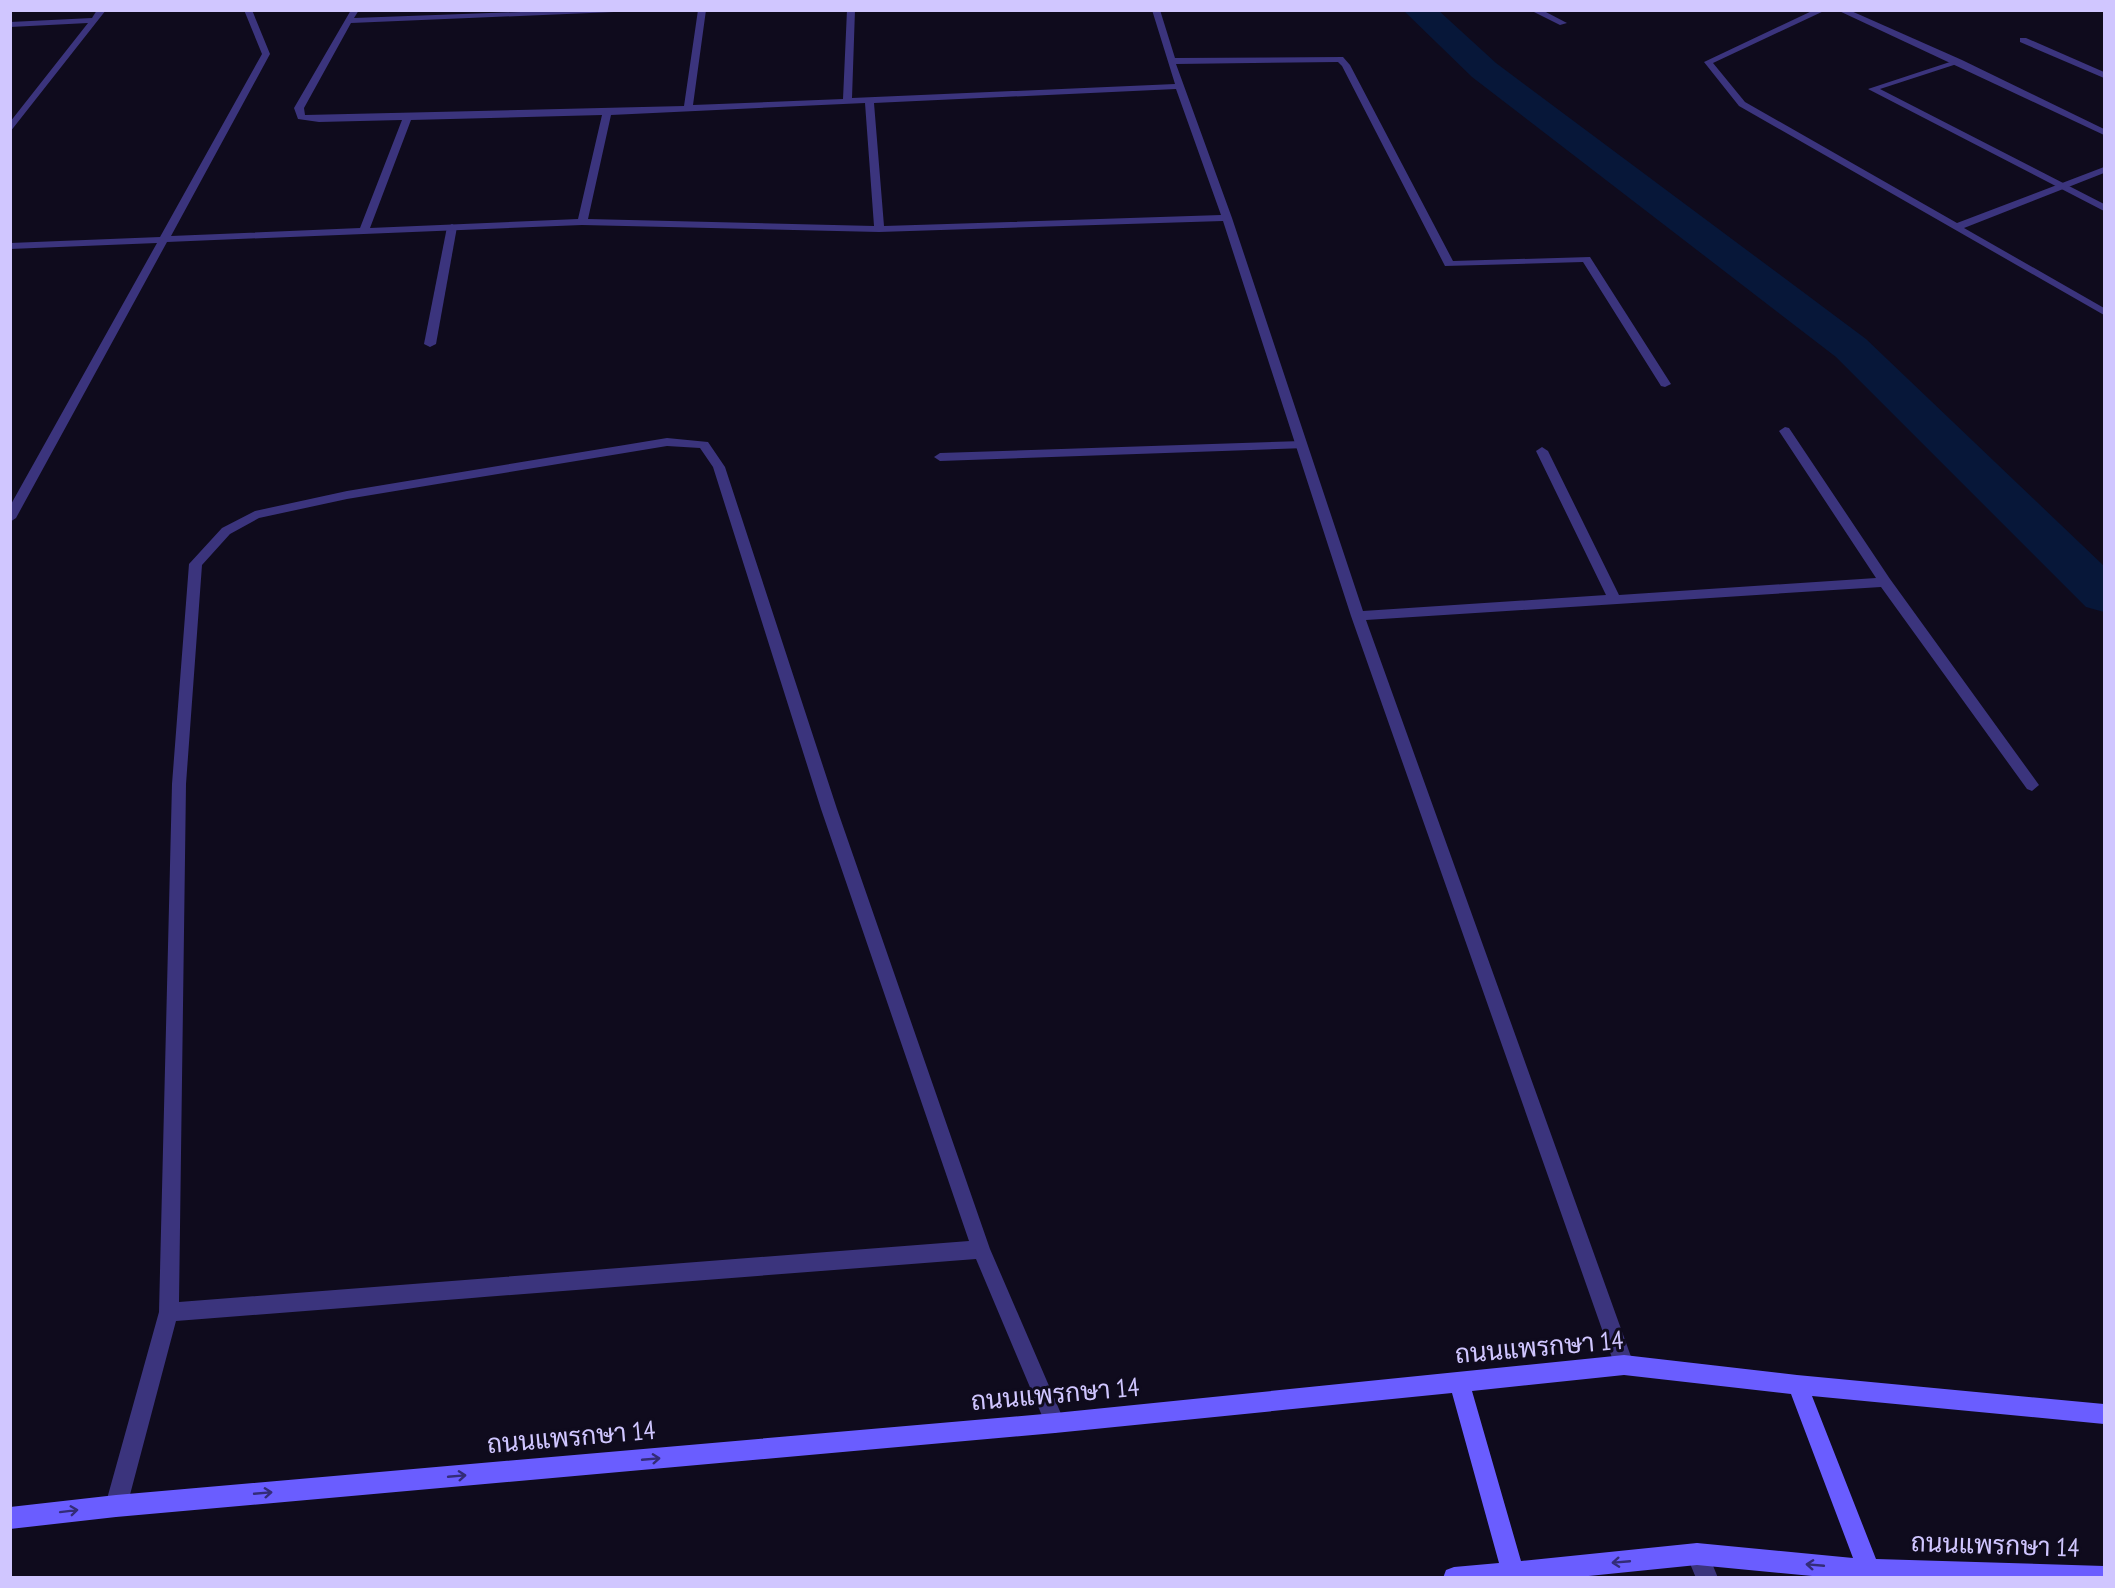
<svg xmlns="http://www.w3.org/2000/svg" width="2115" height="1588" viewBox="0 0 2115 1588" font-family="'PT Sans Narrow',Sarabun,sans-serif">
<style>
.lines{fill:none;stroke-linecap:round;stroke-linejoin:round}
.canal{fill:#071739;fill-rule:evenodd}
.lane{fill:#3b347d;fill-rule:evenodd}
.street{fill:#3b347d;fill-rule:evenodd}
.secondary{fill:#6a5dff;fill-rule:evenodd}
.oneway{stroke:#332c77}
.labels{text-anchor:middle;stroke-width:6;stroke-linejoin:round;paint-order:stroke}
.near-street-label{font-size:26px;fill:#d0c6ff;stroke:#0f0b1d}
</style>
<rect width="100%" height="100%" fill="#0f0b1d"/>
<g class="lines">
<path class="canal" d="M1403 10H1438L1496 63 1866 339 2104 566V612L2086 607 1836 357 1472 77Z"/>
<g class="lane">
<path d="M2020 38H2026L2104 72V78L2020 42Z"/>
<path d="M1956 60 1963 62 1880 89 2104 204V211L1868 89Z"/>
<path d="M452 224 457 227 436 344 430 347 424 344 447 227Z"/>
<path d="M667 438 708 442 725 467 837 809 990 1249 1065 1423 1062 1430 1055 1433 1048 1430 976 1259 176 1321 127 1506 123 1513 116 1517 109 1513 105 1506 159 1312 172 784 189 564 222 528 255 511 347 491ZM667 446 700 448 713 467 821 809 969 1241 179 1302 186 784 202 565 230 534 259 518 347 499Z"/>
<path d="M1302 441 1306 442V448L940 461 934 457 940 453Z"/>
</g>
<g class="street">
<path d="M97 10H106L10 132V122L88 23 10 27V22L92 18Z"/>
<path d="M244 10H252L270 54 171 236 360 228 402 120 319 122 298 119 294 108 351 10H359L354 18 574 10H661L351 23 304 108 305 115 684 106 698 10H706L693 105 843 99 847 10H855L852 98 1175 84 1152 10H1160L1175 58 1343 57 1350 65 1453 261 1590 257 1671 384 1665 387 1661 386 1583 262 1445 266 1342 66 1338 62 1176 64 1232 218 1363 611 1606 595 1536 451 1542 447 1548 451 1619 595 1876 578 1779 431 1785 427 1789 428 1890 579 2039 785 2032 791 2027 789 1881 587 1366 620 1634 1365 1631 1372 1624 1375 1617 1372 1351 616 1223 221 879 232 582 225 167 242 16 518 10 522V506L157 243 10 249V243L160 237 262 54ZM1176 89 1221 215 884 226 874 103ZM865 103 874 226 588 219 611 115ZM602 115 578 219 370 228 411 120Z"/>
<path d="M1530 10H1542L1567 23 1560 25Z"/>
<path d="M1814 10H1826L1713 63 1745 102 1957 223 2104 167V173L1964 228 2104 308V315L1739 106 1704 62Z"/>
<path d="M1837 10H1849L1962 60 2104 129V135Z"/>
<path d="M1697 1543 1705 1546 1718 1578H1696L1686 1554 1689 1546Z"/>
</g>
<path class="secondary" d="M1624 1355 1797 1375 2104 1404V1424L1812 1396 1876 1559 2104 1566V1578H1833L1697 1565 1569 1578H1443L1446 1570 1454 1567 1499 1563 1452 1393 1055 1433 116 1517 10 1529V1507L116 1495 1055 1413ZM1624 1375 1791 1394 1853 1558 1697 1543 1521 1561 1472 1391Z"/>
</g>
<defs><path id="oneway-shaft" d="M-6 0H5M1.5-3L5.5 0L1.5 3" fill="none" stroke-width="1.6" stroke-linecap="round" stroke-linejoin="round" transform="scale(1.5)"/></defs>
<g class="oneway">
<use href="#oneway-shaft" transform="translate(651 1459) rotate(-5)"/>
<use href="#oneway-shaft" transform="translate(457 1476) rotate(-5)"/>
<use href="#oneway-shaft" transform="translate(263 1493) rotate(-5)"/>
<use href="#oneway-shaft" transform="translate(69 1511) rotate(-7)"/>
<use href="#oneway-shaft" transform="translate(1621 1562) rotate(175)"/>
<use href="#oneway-shaft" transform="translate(1815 1565) rotate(-175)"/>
</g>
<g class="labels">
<g class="near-street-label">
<text transform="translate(1539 1347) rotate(-5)" y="9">ถนนแพรกษา 14</text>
<text transform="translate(1055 1394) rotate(-5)" y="9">ถนนแพรกษา 14</text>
<text transform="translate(571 1437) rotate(-5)" y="9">ถนนแพรกษา 14</text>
<text transform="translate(1995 1545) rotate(2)" y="9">ถนนแพรกษา 14</text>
</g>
</g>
<rect width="2115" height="1588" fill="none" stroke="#d0c6ff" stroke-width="24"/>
</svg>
